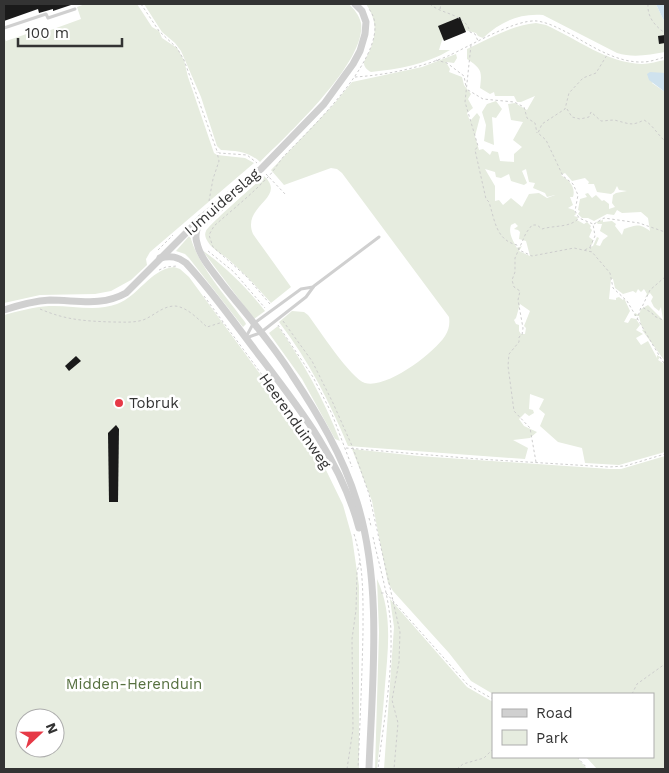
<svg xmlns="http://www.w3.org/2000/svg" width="669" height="773" viewBox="0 0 669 773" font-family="'Work Sans',sans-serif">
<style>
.green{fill:#e6ecdf;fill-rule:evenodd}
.water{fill:#cfe2ee}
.building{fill:#1a1a1a}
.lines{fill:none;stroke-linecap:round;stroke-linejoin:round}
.path{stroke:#cdcdcd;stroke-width:1;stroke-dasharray:2.5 2.5;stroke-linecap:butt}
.service{stroke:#d0d0d0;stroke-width:3}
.tertiary{stroke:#d0d0d0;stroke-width:7}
.poi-dot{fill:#e63946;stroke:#fff;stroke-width:2}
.labels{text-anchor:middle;stroke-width:5;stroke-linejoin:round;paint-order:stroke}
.street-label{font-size:15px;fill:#333;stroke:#fff}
.poi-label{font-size:15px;fill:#333;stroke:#fff;text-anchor:start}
.park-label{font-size:15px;fill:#56703f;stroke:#fff}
</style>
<rect width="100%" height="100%" fill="#fff"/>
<g class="green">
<path d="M85 4H137L152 27 159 31 162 38 177 48 184 60 188 77 214 153 217 155 245 158 254 163 150 252 146 259 147 265 131 280 111 291 95 294 40 295 4 303V37L6 41 47 27 48 31 81 19 77 7Z"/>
<path d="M144 4H349C354 9 359 15 361 23 367 62 286 136 260 162 248 151 236 151 221 150L217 146 201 97 181 51 175 43 162 32Z"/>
<path d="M366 4H656L663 19 665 21V52C649 55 633 58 617 53L543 15C519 13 500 22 483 38L478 36 476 33 465 30 442 40 439 50H450C425 65 398 69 371 72 367 70 364 67 364 63 364 60 368 55 369 52 377 35 377 20 366 4Z"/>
<path d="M536 23 546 25C577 39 607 63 642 64 650 64 658 61 665 60V73H660L652 83 665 92V452L619 465 585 463 582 448 558 442 540 426 545 414 539 409 544 399 530 394 529 409 533 410 534 413 529 416 525 413 519 419 524 426 537 432 530 438 513 440 528 448 525 459 348 446C329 401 309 361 279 322L292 311 304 312 308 315C318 328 351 379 365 383 387 389 434 353 445 336 449 330 450 324 449 317L342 173 337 169 331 168 284 185 271 170 333 105 352 82 422 67 456 54 457 58 454 63 446 62 450 69 449 72 462 77 464 85 471 94 468 99 473 108 467 113 470 121 477 113 480 117 475 136 479 150 483 149 490 155 492 151 498 152 500 161 514 162V154L522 147 513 140 523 122 511 120 508 104 515 103 527 110 535 96 521 102H517L514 96H495L494 92 490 94 480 88C482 71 482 69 467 59V49C489 39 512 25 536 23ZM485 169 495 172 496 177 501 178 509 174 511 181 524 185 527 183 522 171 526 169 529 182 535 183 533 188 545 193 547 197 555 195 547 198 539 193 529 194 522 207 511 198 503 205 499 200 495 201V186ZM565 173 572 181 585 178 589 182 588 184H594L597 192 611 194 614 192 617 186 619 190 627 191 616 193 613 195 612 203 615 207 609 209V204L604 200 602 201 596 195 592 198 588 193 585 194 587 197 580 199 578 210 580 211 578 214 582 218H588L594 221 607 214 614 215 617 210 622 213 641 212 648 218 650 231C639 223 637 225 624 229L622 235 615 226 616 224 612 221 603 222V220L596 222 598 224H602L600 231 608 236 603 240 600 246 596 245 599 238 597 237 593 246 589 247 593 243V240L589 237 592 230 590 228 591 226 587 222 584 224 577 220 578 217 574 216 576 214 574 210 568 208 573 205 570 197H573C576 187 569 180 561 175ZM515 223 518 226 514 229 518 230 520 232 519 239 526 241 530 256 519 251 522 246 517 248C513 241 508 233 511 225ZM611 279H613L615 288 623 294 633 291 636 293 638 289 641 292 644 289 647 294 645 298 650 293 653 297 651 301 654 307 659 311 661 307 663 320 648 305 641 309 639 315 635 313 634 316H639L641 325 644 329 642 330 664 360 663 363 658 360 660 357 657 355V358L648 341 641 345 636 338 643 334 636 330 640 325 636 319 631 318 628 323 624 322 630 311 624 298 623 300 619 297 616 298V300L609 299ZM520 304 530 311 524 326 526 328 525 334H521L519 331V325L516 324 514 320 516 318Z"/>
<path d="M496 101 502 109 496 118 492 117 494 145 484 141 486 125 482 112 487 104Z"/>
<path d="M264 176C288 198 241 205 253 234L291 287 271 303C258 288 244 273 228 259 222 254 212 249 208 242 206 239 204 235 206 231 207 226 256 184 264 176Z"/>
<path d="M190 235C196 263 228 299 245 322L246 324 243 327 189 258 185 254 176 251Z"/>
<path d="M202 250C226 267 247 288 265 311L254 319Z"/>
<path d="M174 267 180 269 189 277 301 430 325 468 343 505 352 537 359 586V769H4V315C19 311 33 307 49 306 71 305 96 312 117 304 139 296 149 270 174 267ZM25 718H55V748H25Z"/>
<path d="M278 326C303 362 324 399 340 441L335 439 302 379 269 333Z"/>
<path d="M352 449 418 456 610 469H621L665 456V769H597L586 757H653V694H493L471 681 449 653 393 591 388 583 372 501Z"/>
<path d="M377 579C393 613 388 649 385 685 383 713 380 741 377 769H375L379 632Z"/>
<path d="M390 599 467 687 493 702V757H577L587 769H384L394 627Z"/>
</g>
<g class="water">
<path d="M656 4H665V21L663 19Z"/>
<path d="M650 72 665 73V92L649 80 647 74Z"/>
</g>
<g class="building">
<path d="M4 4H70L71 5 53 11V9L39 13 38 9 4 21Z"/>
<path d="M460 17 466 32 444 41 438 26Z"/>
<path d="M665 35V43L659 44 658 36Z"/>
<path d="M76 356 81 361 69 371 65 366Z"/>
<path d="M116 425 119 429 118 502H109L108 433Z"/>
</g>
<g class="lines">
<g class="path">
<path d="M141 4 159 31 177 48 184 60 217 151 219 153 247 155 257 163"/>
<path d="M430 4C442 15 465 13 470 32L475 34 478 41"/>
<path d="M648 4C647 17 655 26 665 33"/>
<path d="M440 9 441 4"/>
<path d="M471 45 465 102 478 146 475 150 486 199 489 202C495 221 496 240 517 245L519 250 532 256 574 248 592 252 610 273 613 288 627 301 663 362 665 363"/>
<path d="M436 60 447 63 464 76 466 87"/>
<path d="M355 77C387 75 419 68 448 56 470 46 515 19 537 21 550 23 560 29 572 35 593 47 618 63 643 62 650 62 658 59 665 57"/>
<path d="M468 90 483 99 514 102 524 107 527 118 535 123 537 133"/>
<path d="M567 109 572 117 580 119 589 117 591 112 601 121C607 121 613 119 618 121 630 124 632 126 644 120 653 125 657 134 665 141"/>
<path d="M266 174 286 195"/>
<path d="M209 201 213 179 219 161 217 152"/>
<path d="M594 224 604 218 639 223 665 232"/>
<path d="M206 225 224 209"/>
<path d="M590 247 595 236 593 224 579 218 575 211 578 195 573 184 563 176 546 140 538 133 542 124 565 109 569 93 583 78 596 73 607 55"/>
<path d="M158 250 173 235"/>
<path d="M585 250 590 247 591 252"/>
<path d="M208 251 234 272 265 308"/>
<path d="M159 270 166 267 177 266"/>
<path d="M665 277 650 290 642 307 652 313 654 316 665 321"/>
<path d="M204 296 313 444"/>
<path d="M270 304 247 277 213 247 209 235 214 226C232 210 251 195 268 177 274 171 278 163 284 156 308 131 399 47 369 9"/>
<path d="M40 309C66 320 84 321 112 322 123 322 133 323 143 320 154 316 162 306 175 306 187 307 198 319 207 327L223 322"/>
<path d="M637 320 641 307"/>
<path d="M283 321 312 361 333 403 353 448 369 494 400 632 399 662 392 700 398 723 394 769"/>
<path d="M278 325 313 377 332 414 352 467"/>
<path d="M346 448 478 459 609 467 625 466 665 454"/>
<path d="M536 462 530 428 514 411 508 366 509 354 519 342V337L522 335 523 328 518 300 520 291 514 287 512 280 515 272V258L526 233 532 225H537L542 229C555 225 570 228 579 218"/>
<path d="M369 518 371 526"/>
<path d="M354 534C364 566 363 598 363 632 362 678 360 723 358 769"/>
<path d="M373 537C380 570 391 602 391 636 392 680 383 725 378 769"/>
<path d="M381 593H386L468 685 493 699"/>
<path d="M632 694 637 684 665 664"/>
<path d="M577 757 588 769"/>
<path d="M347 769 353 729 352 639 356 610 357 572 360 561"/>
<path d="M457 769 463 764 484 758 493 749"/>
</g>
<g class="service">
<path d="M4 28 46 14 48 18 75 9"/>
<path d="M246 337 253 324 301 289 313 287"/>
<path d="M246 338 260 333 306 297 314 286 379 237"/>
</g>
<g class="tertiary">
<path d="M201 218C198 226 194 235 197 243 200 258 214 273 223 285 246 314 272 343 292 375 318 414 343 456 357 502 383 586 372 683 369 769"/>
<path d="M160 258C171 255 178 257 186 263 211 290 233 321 255 350 297 405 341 460 359 528"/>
<path d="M4 310C19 305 34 301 50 300 77 300 101 307 126 293L201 218 261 169 324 104 353 64 360 51 365 34 366 22 362 11 355 4"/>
</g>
</g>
<circle class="poi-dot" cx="119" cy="403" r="5"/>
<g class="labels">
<g class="street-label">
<text transform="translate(222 202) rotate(-41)" y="5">IJmuiderslag</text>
<text transform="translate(295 421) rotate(55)" y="5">Heerenduinweg</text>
</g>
<g class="poi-label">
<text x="129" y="408">Tobruk</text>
</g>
<g class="park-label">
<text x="134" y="689">Midden-Herenduin</text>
</g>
</g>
<rect width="669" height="773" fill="none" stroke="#333333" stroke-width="10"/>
<rect x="492" y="693" width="162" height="65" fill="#ffffff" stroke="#adadad"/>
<rect x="502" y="709" width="25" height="8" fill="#d0d0d0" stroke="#adadad"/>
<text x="536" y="718" font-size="15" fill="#333333">Road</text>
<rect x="502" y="730" width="25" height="15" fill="#e6ecdf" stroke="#adadad"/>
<text x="536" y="743" font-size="15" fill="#333333">Park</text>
<g transform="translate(40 733) rotate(68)"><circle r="24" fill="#ffffff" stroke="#adadad"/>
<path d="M0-4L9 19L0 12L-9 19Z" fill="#e63946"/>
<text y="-8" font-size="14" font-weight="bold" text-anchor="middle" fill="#333333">N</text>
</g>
<path d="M18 38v8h104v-8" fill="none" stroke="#333333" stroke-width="2.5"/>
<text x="25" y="38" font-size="15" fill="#333333" stroke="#ffffff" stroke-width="4" paint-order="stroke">100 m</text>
</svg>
